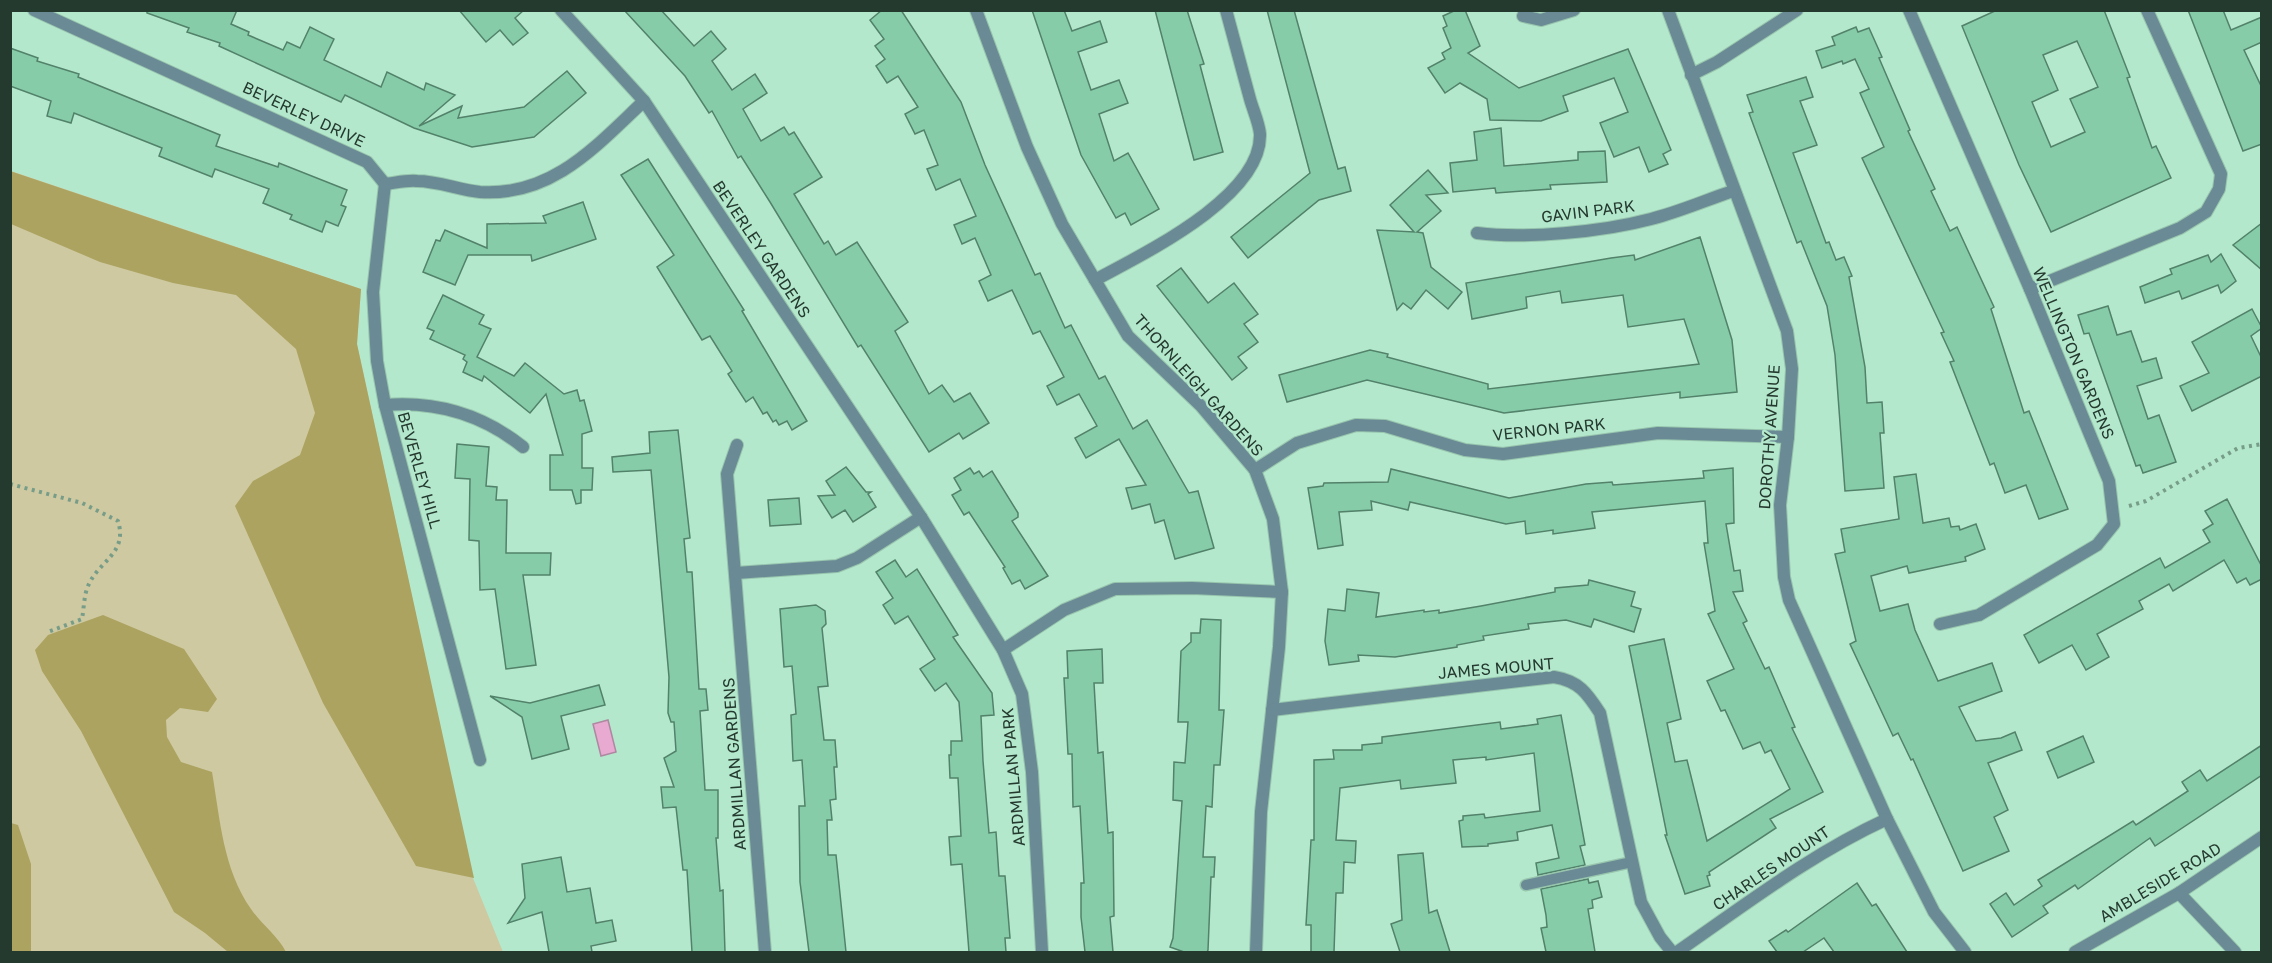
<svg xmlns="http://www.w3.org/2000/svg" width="2272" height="963" viewBox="0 0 2272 963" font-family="'Golos Text',sans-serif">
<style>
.green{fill:#cec9a0}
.forest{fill:#aca361}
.water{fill:#e8aad0;stroke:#ae88a0;stroke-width:1.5}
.building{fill:#86cca9;stroke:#52826a;stroke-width:1.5;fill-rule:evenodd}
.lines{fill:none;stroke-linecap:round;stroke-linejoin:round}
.lane-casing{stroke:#97c5ad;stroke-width:13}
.street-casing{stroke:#97c5ad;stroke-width:14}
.path{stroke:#779d89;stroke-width:4;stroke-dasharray:3 4.5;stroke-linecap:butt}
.lane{stroke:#6a8a95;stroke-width:10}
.street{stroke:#6a8a95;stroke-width:12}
.labels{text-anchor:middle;stroke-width:4.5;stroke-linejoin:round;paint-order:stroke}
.street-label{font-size:16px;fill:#253a2f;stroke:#b4e8cd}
</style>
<rect width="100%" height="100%" fill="#b4e8cd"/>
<path class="green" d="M11 171 361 289 357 344 473 878 503 952H11Z"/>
<g class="forest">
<path d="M10 171 361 289 357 344 474 878 416 866 323 703 235 506 253 481 300 455 315 413 296 349 236 295 173 283 100 262 11 224Z"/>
<path d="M103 615 184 649 217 699 208 712 180 708 166 720 167 737 181 762 212 772C220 819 223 869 251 909 262 925 277 935 286 952H228L205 933 174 912 81 731 42 671 35 650 48 635Z"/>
<path d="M11 823 18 825 31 864V952H11Z"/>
</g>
<path class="water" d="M608 720 616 752 601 756 593 724Z"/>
<g class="building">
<path d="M147 10H237L231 24 249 32 248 35 283 50 287 42 300 48 310 27 334 39 324 60 381 87 387 72 424 90 426 83 455 95 419 126 462 106 458 118 524 107 567 71 586 93 534 137 472 147 414 128 345 95 341 102 219 46 220 43 187 32 189 28 147 13Z"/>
<path d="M459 10H524L515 18 528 33 513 45 500 30 486 42Z"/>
<path d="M624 10H661L694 46 711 31 726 49 712 61 732 90 755 74 767 93 743 109 761 141 784 127 789 135 794 132 822 177 794 194 824 244 828 241 836 255 857 242 908 322 895 331 929 394 942 385 954 402 970 393 989 423 963 439 959 433 929 452 861 345 858 347 770 202 741 156 738 158 712 111 709 113 685 76Z"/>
<path d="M882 10H901L961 102 985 165 1035 275 1040 273 1065 328 1071 325 1099 379 1105 376 1133 429 1147 420 1189 493 1198 491 1214 548 1175 559 1164 520 1155 523 1150 504 1132 509 1126 488 1146 485 1119 439 1086 458 1075 438 1097 426 1079 394 1057 405 1047 386 1064 377 1040 331 1033 334 1012 290 988 301 979 281 991 275 975 238 962 244 954 225 976 216 960 179 936 190 927 169 938 165 924 130 915 134 905 114 918 107 898 76 887 83 876 66 885 59 875 46 884 39 870 20Z"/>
<path d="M1032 10H1064L1072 31 1100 21 1107 42 1078 52 1091 90 1119 80 1128 103 1099 114 1114 161 1128 153 1159 209 1131 225 1125 213 1116 218 1081 155Z"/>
<path d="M1155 10H1187L1204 64 1200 65 1223 152 1194 160Z"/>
<path d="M1267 10H1294L1338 169 1345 167 1351 191 1319 200 1248 258 1231 237 1310 173Z"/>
<path d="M1456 10H1465L1480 46 1468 53 1519 88 1628 49 1671 150 1663 154 1668 164 1649 172 1639 147 1614 157 1600 123 1628 112 1614 78 1563 96 1568 111 1541 121 1490 120 1487 99 1460 83 1445 93 1428 68 1445 59 1442 53 1451 48 1443 28 1447 26 1443 16Z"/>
<path d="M1997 10H2104L2130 77 2127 78 2152 148 2156 146 2171 178 2051 232 2019 165 1962 26ZM2077 41 2098 87 2070 99 2085 132 2051 147 2032 102 2058 90 2043 55Z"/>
<path d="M2188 10H2223L2231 30 2262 17V42L2244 50 2262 88V144L2243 151Z"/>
<path d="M1856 27 1858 32 1869 28 1882 57 1879 58 1910 130 1908 131 1935 189 1931 191 1950 231 1957 227 1994 307 1991 309 2024 413 2029 411 2068 509 2039 519 2026 485 2005 493 1994 463 1990 465 1950 362 1954 361 1941 333 1944 332 1862 158 1884 147 1860 93 1869 89 1855 59 1843 64 1842 61 1822 68 1816 51 1835 45 1832 37Z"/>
<path d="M10 48 38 58 37 61 79 74 78 77 220 135 216 146 278 167 279 163 347 190 341 205 346 207 338 226 326 221 322 232 290 219 292 215 263 203 269 189 215 169 212 177 159 156 162 148 74 113 71 123 47 116 51 101 10 86Z"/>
<path d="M1806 77 1813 97 1800 101 1817 145 1793 153 1826 243 1829 242 1836 260 1844 257 1852 276 1849 277 1865 367 1867 403 1882 402 1884 433H1880L1884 488 1845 491 1835 355 1827 306 1801 241 1797 243 1749 113 1753 112 1747 95Z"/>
<path d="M1501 128 1504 166 1578 160V152L1605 151 1607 182 1550 185 1551 189 1496 193 1495 188 1453 192 1450 163 1477 160 1474 132Z"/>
<path d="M648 159 744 310 742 311 807 421 792 430 787 421 779 425 776 420 773 422 767 412 763 414 753 397 746 402 728 374 732 371 710 336 702 340 657 267 674 255 621 175Z"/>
<path d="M1428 170 1448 193 1426 195 1441 211 1417 232 1423 233 1431 267 1462 292 1448 309 1426 290 1411 309 1403 303 1397 310 1377 230 1414 232 1390 205Z"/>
<path d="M583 202 596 239 532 261 531 255H468L455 285 423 272 436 240 440 241 445 230 487 248V224L546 223 543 216Z"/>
<path d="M2262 223V270L2233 245Z"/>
<path d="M1700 237 1732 340 1737 392 1680 398V392L1504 413 1367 380 1287 402 1279 375 1370 350 1388 354 1387 357 1488 384V389L1699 364 1684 319 1628 327 1623 295 1562 303 1560 291 1526 297 1527 308 1472 319 1466 283 1611 258 1634 255 1635 260Z"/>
<path d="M2221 254 2236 281 2221 293 2218 285 2182 299 2179 291 2145 303 2140 287 2172 274 2170 269 2208 255 2211 262Z"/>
<path d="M1181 268 1208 303 1234 283 1258 314 1244 324 1258 342 1238 357 1247 368 1232 380 1157 286Z"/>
<path d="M443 295 484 315 479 324 491 329 477 357 514 376 525 363 564 394 577 390 580 401 584 400 592 431 582 434V468H593L592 490H581V503L576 504 572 490H550V455H563L546 394 530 413 484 376 482 381 463 372 467 362 463 359 465 355 430 339 434 331 427 328Z"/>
<path d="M2108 306 2117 335 2131 331 2142 362 2156 358 2162 378 2137 386 2148 419 2159 415 2176 462 2143 473 2140 465 2136 466 2089 333 2084 334 2078 315Z"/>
<path d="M2252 309 2262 328 2251 336 2262 359V376L2192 411 2180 386 2209 373 2192 342Z"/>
<path d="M678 430 690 538 684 539 687 572H692L699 689H706L708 710 700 711 705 790H718V838H716L720 891 723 890 725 952H692L687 870H683L676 807 663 808 661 787H674L664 758 676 751 674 722H671L668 713 669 677 651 470 613 472 612 457 650 453 649 432Z"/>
<path d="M457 444 489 447 486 486 497 487 496 500H507L506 553H551L550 575H523L536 665 506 669 495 589 480 590 479 541 469 540 470 479 455 478Z"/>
<path d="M846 467 866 492H871L868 494 876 507 853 522 845 510 832 518 818 496 835 495 826 481Z"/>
<path d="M970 468 974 474 979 471 983 477 992 471 1018 513V517L1012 521 1048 576 1025 589 1020 580 1012 584 1003 568 1005 567 969 512 964 515 952 495 961 490 954 478Z"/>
<path d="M1733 468 1734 523 1726 524 1734 571 1740 570 1743 591 1733 592 1747 621 1743 623 1765 669 1769 667 1795 727 1792 728 1823 792 1770 819 1776 828 1709 872 1710 875 1707 876 1710 886 1685 894 1665 835H1667L1629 646 1664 639 1681 719 1667 723 1675 762 1687 760 1707 841 1790 789 1771 750 1765 753 1760 742 1743 749 1725 710 1721 711 1707 681 1734 669 1708 614 1715 611 1704 543H1708L1705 501 1592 512 1595 528 1553 534V530L1526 534 1525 521 1506 524 1410 502 1408 510 1371 501 1372 510 1339 512 1343 545 1318 549 1308 488 1323 486 1324 483 1388 482 1391 469 1509 498 1586 484 1612 482 1613 485 1704 478 1703 471Z"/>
<path d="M1916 474 1923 523 1949 518 1951 527 1959 526 1960 530 1976 524 1985 549 1965 557 1966 561 1909 573 1907 566 1871 576 1880 611 1908 604 1915 630 1938 681 1992 663 2002 691 1959 707 1976 741 2001 738 2015 732 2022 750 1988 763 2008 810 1994 817 2009 851 1963 871 1913 759 1911 760 1898 733 1893 736 1850 644 1856 641 1835 554 1845 552 1841 529 1899 519 1894 477Z"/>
<path d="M799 498 801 524 770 526 768 500Z"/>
<path d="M2227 499 2262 567V579L2250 585 2246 578 2237 583 2224 560 2173 591 2169 584 2139 601 2143 609 2097 634 2109 657 2086 670 2072 645 2039 663 2024 635 2160 558 2165 568 2210 542 2203 530 2213 524 2205 511Z"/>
<path d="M895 560 906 577 917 569 958 635 953 637 992 693 994 715 981 716 983 761 989 833 996 832 999 876H1005L1010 938H1005L1006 952H969L962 864 951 865 949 837 961 836 958 778H950L949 755H951V741H962L959 702 946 683 935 691 920 669 935 659 908 616 895 624 883 605 893 598 876 572Z"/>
<path d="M1589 580 1635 592 1631 606 1641 609 1634 632 1594 619 1591 627 1566 620 1528 624 1529 629 1483 636 1484 640 1457 645V647L1395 657 1358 655 1359 661 1329 665 1325 641 1328 609 1345 611 1347 589 1379 593 1376 617 1424 610V612L1439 610V613L1481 606 1555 592V588L1588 585Z"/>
<path d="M816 605 825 611 826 624 822 628 828 686 818 687 824 740H835L837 767H834L836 799 830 800 832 820H827L828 855H836L846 952H809L800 882 799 806H805L802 760 793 761 791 715 796 714 792 666 784 667 780 609Z"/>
<path d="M1201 619 1221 620 1219 710H1224L1220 765H1214L1212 807 1206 806 1203 857H1215L1214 877H1211L1208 950 1207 952H1184L1170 947 1173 938 1182 801 1173 800 1174 762 1185 763 1188 722H1178L1181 651 1191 642V633H1200Z"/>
<path d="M1102 649 1103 683H1094L1098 753 1103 752 1108 833 1113 832 1114 916 1110 917 1113 952H1085L1081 917V883H1084L1080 806 1073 807 1072 754H1068L1064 678H1068L1067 651Z"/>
<path d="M599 685 605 705 561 716 569 749 532 759 522 717 490 696 530 703Z"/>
<path d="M1561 715 1585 845 1580 846 1585 865 1538 875 1536 863 1559 858 1552 825 1517 832 1518 840 1488 844V846L1462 847 1459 821 1463 820V816L1484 814 1485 818 1540 811 1534 753 1486 760V757L1453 760 1456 783 1401 789 1400 780 1340 788 1336 840 1356 841 1355 863 1344 862 1343 893H1336L1334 952H1311V925H1306L1311 840H1314V760L1334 759 1333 750H1362V745L1382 743V737L1500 722 1501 729 1538 724 1537 719Z"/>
<path d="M2083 736 2094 762 2058 778 2047 752Z"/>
<path d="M2262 745V775L2155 846 2150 838 2078 889 2075 885 2043 906 2048 913 2012 937 1990 904 2006 893 2014 905 2042 886 2038 880 2133 821 2136 825 2188 791 2182 782 2200 770 2207 781Z"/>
<path d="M1423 853 1429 913 1437 910 1450 952H1400L1391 924 1402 920 1398 855Z"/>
<path d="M561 857 567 892 590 888 596 923 612 920 616 941 591 946 592 952H549L542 912 508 923 525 898 522 864Z"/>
<path d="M1588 879 1589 883 1598 881 1602 897 1592 900 1593 908 1588 909 1595 952H1546L1541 928 1547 927 1546 915 1541 889Z"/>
<path d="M1857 883 1872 906 1876 904 1907 952H1834L1824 938 1803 952H1777L1769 941 1786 930 1788 932Z"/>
</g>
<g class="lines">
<g class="lane-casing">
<path id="lane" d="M1526 885 1632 862"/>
</g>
<g class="street-casing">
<g id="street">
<path d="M34 10 367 162 385 184"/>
<path d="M561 10 644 101 921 517 1003 650 1022 694 1032 772 1042 952"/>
<path d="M976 10 1027 147 1062 224 1128 336 1201 406 1255 470 1273 519 1282 592 1279 647 1261 812 1256 952"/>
<path d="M1668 10 1787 331 1792 369 1788 437 1780 505 1784 577 1789 600 1887 819 1934 912 1965 952"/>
<path d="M1909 10 2030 289 2109 481 2114 524 2097 545 1979 615 1940 624"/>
<path d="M1523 16 1541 20 1574 10"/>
<path d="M1691 75 1717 62 1797 10"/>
<path d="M385 184 373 292 377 361 385 405 480 760"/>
<path d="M385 184C395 183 406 180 417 181 438 181 459 190 480 192 552 197 596 146 644 101"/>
<path d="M1477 233C1526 239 1602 232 1651 219 1679 212 1706 200 1733 191"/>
<path d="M1095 280C1143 254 1262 197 1260 134 1259 123 1253 110 1250 99 1242 69 1234 40 1226 10"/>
<path d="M2030 289 2180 228 2206 212 2219 189 2221 174 2147 10"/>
<path d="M385 405C436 401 483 415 523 447"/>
<path d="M737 445 727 474 765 952"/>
<path d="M1255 470 1297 443 1356 425 1385 426 1465 450 1503 454 1658 433 1788 437"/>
<path d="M736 573 837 566 857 558 921 517"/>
<path d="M1003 650 1064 610 1115 589 1192 588 1282 592"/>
<path d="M1272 710 1554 677C1579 681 1587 693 1600 713L1641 902 1660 937 1672 952"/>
<path d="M2179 893 2235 952"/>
<path d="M1677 952C1745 905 1811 854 1887 819"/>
<path d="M2075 952 2179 893 2262 837"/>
</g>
</g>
<g class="path">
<path d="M10 484 82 503 118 521C128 554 99 560 88 586 84 595 84 608 82 619L48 632"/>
<path d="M2129 506 2146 501 2238 448 2262 444"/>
</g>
<use href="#lane" class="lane"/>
<use href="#street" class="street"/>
</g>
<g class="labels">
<g class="street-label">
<text transform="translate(304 114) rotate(25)" y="6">BEVERLEY DRIVE</text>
<text transform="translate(1588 211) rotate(-7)" y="6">GAVIN PARK</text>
<text transform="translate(762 249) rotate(56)" y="6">BEVERLEY GARDENS</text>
<text transform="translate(2074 353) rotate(67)" y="6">WELLINGTON GARDENS</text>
<text transform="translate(1199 385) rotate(48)" y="6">THORNLEIGH GARDENS</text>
<text transform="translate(1549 429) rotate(-6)" y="6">VERNON PARK</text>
<text transform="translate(1769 437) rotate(-86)" y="6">DOROTHY AVENUE</text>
<text transform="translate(420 470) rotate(74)" y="6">BEVERLEY HILL</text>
<text transform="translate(1496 668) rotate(-5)" y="6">JAMES MOUNT</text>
<text transform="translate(734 764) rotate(-94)" y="6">ARDMILLAN GARDENS</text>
<text transform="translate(1013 777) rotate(-95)" y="6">ARDMILLAN PARK</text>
<text transform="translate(1771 868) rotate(-34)" y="6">CHARLES MOUNT</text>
<text transform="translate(2160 882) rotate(-31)" y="6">AMBLESIDE ROAD</text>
</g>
</g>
<rect width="2272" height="963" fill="none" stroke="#253a2f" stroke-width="24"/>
</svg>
